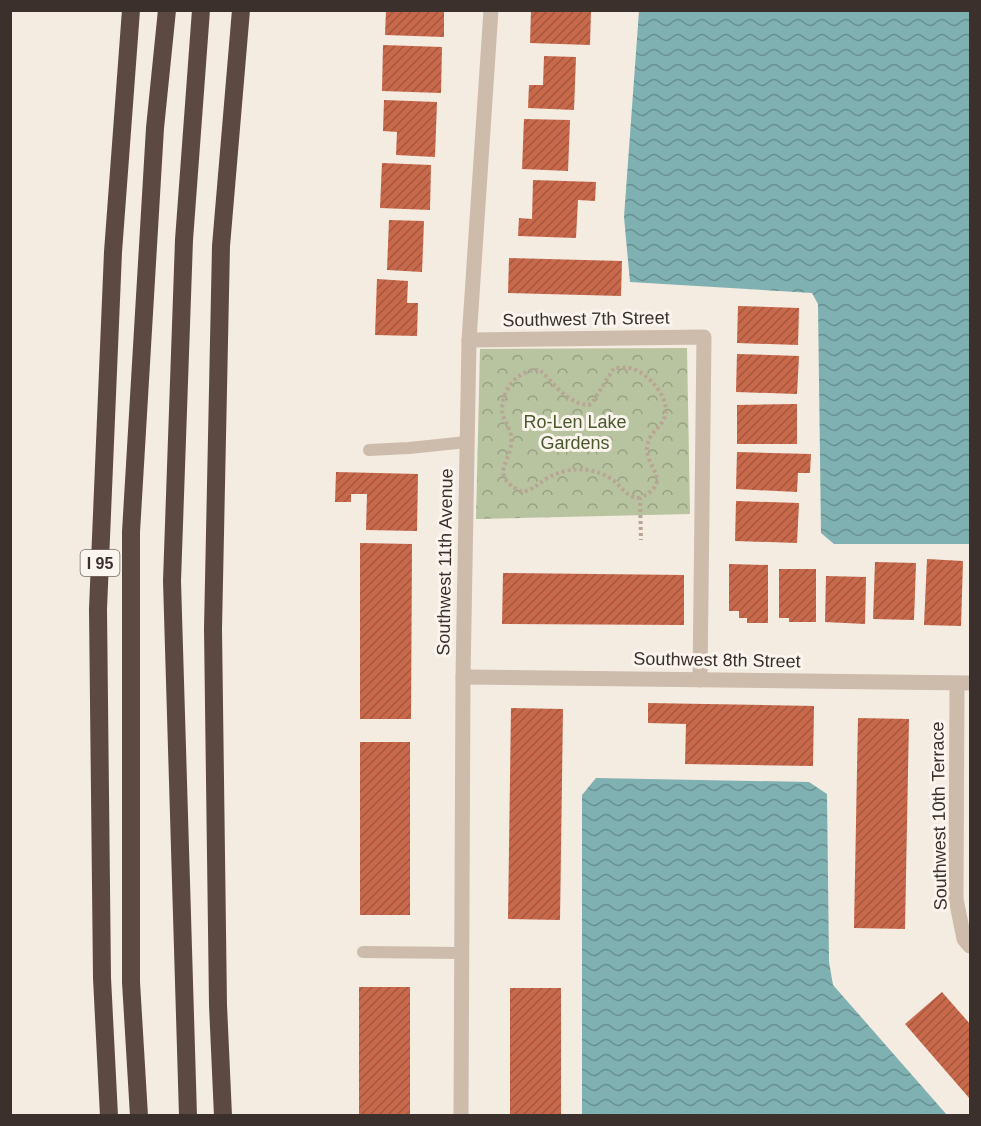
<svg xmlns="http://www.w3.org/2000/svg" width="981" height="1126" viewBox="0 0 981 1126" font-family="Helvetica,sans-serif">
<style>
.park{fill:url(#park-crowns)}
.water{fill:url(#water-waves)}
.building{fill:url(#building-hatch)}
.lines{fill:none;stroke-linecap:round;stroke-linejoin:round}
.path{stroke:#b9a596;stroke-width:4;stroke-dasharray:3 3;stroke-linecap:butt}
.service{stroke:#cdbbac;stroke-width:12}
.minor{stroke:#cdbbac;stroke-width:15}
.motorway{stroke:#5c4a42;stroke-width:18}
.labels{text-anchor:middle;stroke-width:6;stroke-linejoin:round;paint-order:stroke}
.shield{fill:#fbf5ee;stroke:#756b66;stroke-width:1.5}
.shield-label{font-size:16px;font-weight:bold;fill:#3b302b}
.street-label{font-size:18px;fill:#3b302b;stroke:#fbf5ee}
.park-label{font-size:18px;fill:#4a5a2e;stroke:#fbf5ee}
</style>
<defs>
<pattern id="park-crowns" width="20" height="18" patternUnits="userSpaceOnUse" patternTransform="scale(1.5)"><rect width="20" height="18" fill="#b8c4a0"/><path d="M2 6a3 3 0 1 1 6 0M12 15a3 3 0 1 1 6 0" fill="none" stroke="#97a083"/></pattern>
<pattern id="water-waves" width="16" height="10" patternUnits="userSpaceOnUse" patternTransform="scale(1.5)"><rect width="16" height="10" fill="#7fb0b2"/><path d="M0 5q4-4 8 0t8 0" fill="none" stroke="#699091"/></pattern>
<pattern id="building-hatch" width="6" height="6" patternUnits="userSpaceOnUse" patternTransform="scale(1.5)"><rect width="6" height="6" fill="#c8694b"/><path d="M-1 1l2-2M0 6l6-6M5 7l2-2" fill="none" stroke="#a4573f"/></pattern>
</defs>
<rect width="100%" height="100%" fill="#f4ebe1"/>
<path class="park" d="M687 348 690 514 476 519 480 349Z"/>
<g class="water">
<path d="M639 11H970V544H834L821 533 818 304 812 293 630 282 624 217Z"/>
<path d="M596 778 809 782 827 794 829 962 833 985 947 1115H582V795Z"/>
</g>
<g class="building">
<path d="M386 10H444V37L385 35Z"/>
<path d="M531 10H591L590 45 530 43Z"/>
<path d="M383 45 442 47 441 93 382 91Z"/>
<path d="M544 56 576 57 574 110 528 108 529 85H543Z"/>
<path d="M384 100 437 102 435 157 396 155 397 132 383 131Z"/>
<path d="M524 119 570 120 568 171 522 169Z"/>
<path d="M382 163 431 165 430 210 380 208Z"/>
<path d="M533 180 596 182 595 201 578 200 576 238 518 236 519 218 532 219Z"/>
<path d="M389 220 424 221 422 272 387 270Z"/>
<path d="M509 258 622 261 621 296 508 293Z"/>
<path d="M377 279 408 281 407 303H418L417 336 375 335Z"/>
<path d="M738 306 799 308 798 345 737 343Z"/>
<path d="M737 354 799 356 797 394 736 392Z"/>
<path d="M797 404V444H737V405Z"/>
<path d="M737 452 811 454 810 473H798L797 492 736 489Z"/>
<path d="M336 472 418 474 417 531 366 530 367 494H351V502H335Z"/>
<path d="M736 501 799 503 797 543 735 541Z"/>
<path d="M360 543 412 544 411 719H360Z"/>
<path d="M927 559 963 561 961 626 924 625Z"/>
<path d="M875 562 916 563 914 620 873 619Z"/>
<path d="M729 564 768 565V623H747V618H739V611H729Z"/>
<path d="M779 569H816V622H789V618H779Z"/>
<path d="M503 573 684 575V625L502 624Z"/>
<path d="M826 576 866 577 865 624 825 622Z"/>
<path d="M648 703 814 706 813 766 685 764 686 724 648 723Z"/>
<path d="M511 708 563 709 560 920 508 919Z"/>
<path d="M858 718 909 719 905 929 854 928Z"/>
<rect x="360" y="742" width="50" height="173"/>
<rect x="359" y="987" width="51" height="129"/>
<rect x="510" y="988" width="51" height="128"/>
<path d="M942 992 970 1024V1099L905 1024Z"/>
</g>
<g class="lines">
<path class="path" d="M640 498C624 497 622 485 610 478 591 466 565 467 546 479 536 485 535 489 522 492 485 473 515 462 511 436 510 427 502 419 502 409 503 388 518 369 540 370 553 383 569 405 589 405L594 400 614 368C620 368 627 367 633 369 649 374 670 398 665 416 662 427 650 432 648 443 641 467 677 480 640 498L641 540"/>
<g class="service">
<path d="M369 450 409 448 467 442"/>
<path d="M363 952 462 953"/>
</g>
<g class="minor">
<path d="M469 340 704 337 700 680"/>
<path d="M463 677 970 683"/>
<path d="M957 683 956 899 964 939 970 946"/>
<path d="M461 1116 463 677 469 340 491 10"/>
</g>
<g class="motorway">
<path d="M109 1116 102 978 98 609 113 252 131 10"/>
<path d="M139 1116 131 982V532L155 128 167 10"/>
<path d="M188 1116 172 581 184 240 201 10"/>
<path d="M223 1116 218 1005 213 629 221 246 241 10"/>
</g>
</g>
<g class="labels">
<rect class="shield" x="80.5" y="550" width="39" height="26" rx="4.5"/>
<g class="shield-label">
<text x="100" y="569">I 95</text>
</g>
<g class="street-label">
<text transform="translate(586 319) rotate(-1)" y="6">Southwest 7th Street</text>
<text transform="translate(445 562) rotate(-89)" y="6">Southwest 11th Avenue</text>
<text transform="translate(717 660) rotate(1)" y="6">Southwest 8th Street</text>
<text transform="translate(939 816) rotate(-91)" y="6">Southwest 10th Terrace</text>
</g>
<g class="park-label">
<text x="575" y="428">Ro-Len Lake<tspan x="575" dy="21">Gardens</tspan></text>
</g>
</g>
<rect width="981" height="1126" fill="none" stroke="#3b302b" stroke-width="24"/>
</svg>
